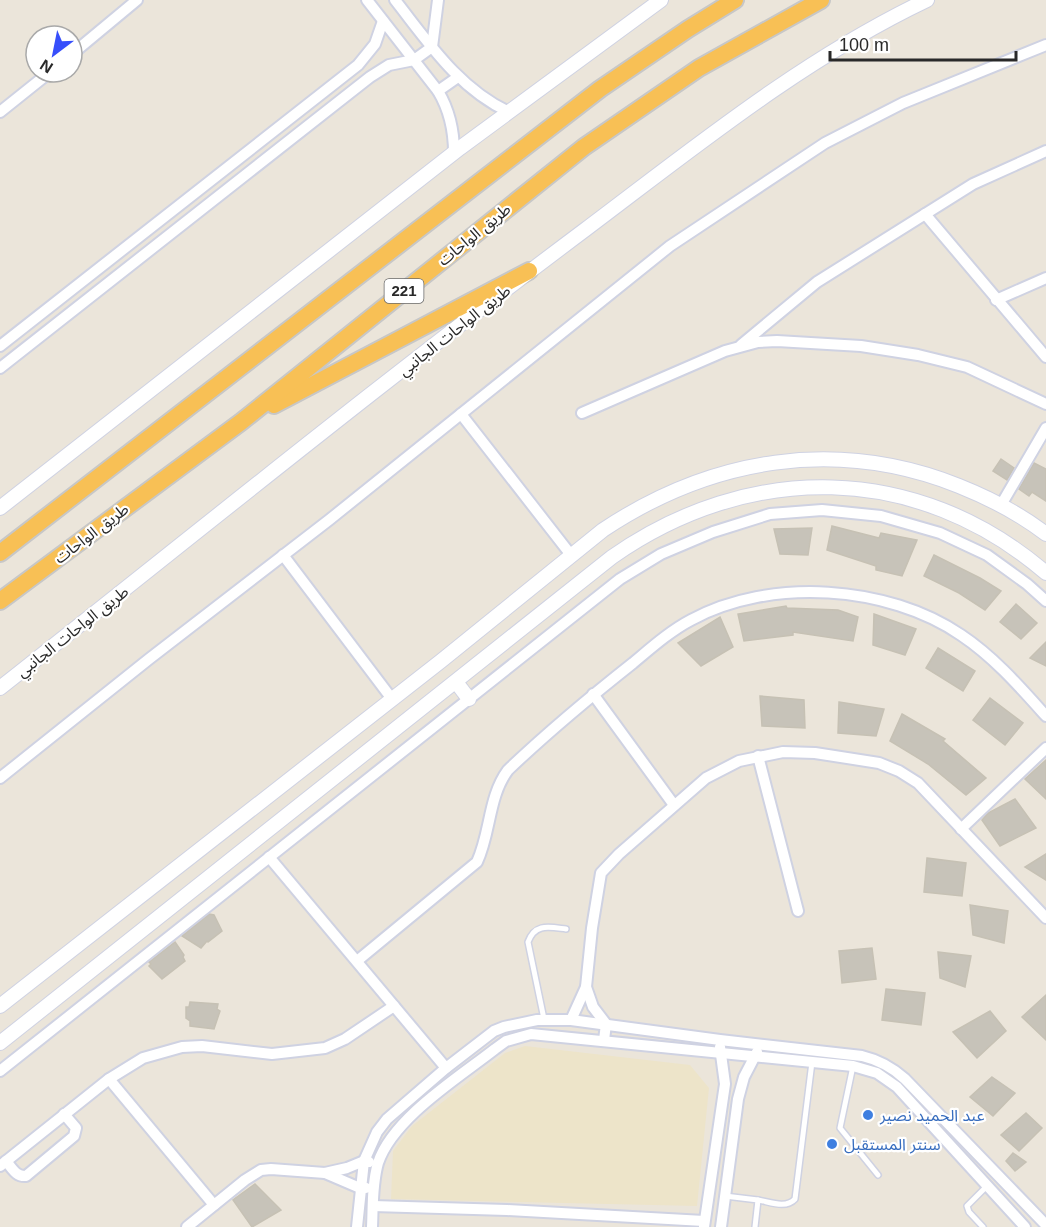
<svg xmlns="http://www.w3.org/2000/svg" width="1046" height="1227" viewBox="0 0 1046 1227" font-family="Helvetica,'Noto Sans Arabic',sans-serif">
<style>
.education{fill:#ede4c9}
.building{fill:#c7c3b9;stroke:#c6c1b4;stroke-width:1.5}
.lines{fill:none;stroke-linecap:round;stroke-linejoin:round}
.service-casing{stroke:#cfd2e2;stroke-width:8}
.minor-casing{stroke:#cfd2e2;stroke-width:14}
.tertiary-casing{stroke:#cfd2e2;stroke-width:16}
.trunk-casing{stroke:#c7c7c7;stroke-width:20}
.service{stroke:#fff;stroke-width:5}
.minor{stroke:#fff;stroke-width:10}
.tertiary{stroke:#fff;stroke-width:14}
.trunk{stroke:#f8c055;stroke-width:16}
.shop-dot{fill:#3f7fe0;stroke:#fff;stroke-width:2}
.labels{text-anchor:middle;stroke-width:4.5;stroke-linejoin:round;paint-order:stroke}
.shield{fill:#fff;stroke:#696969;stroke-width:1.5}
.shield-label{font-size:15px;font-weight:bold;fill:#292929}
.street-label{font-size:16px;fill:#292929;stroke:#fff}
.shop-label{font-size:16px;fill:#366cbe;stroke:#fff;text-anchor:start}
</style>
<rect width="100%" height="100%" fill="#ebe5da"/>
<path class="education" d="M525 1046 690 1065 709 1088 697 1206 391 1199 393 1151 412 1126 505 1053Z"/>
<g class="building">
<path d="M1001 459 1014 468 1007 480 993 471Z"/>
<path d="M1034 463 1046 469V501L1032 492 1029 496 1019 489Z"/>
<path d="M832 526 879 538 881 533 917 540 902 576 876 570V566L827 550Z"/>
<path d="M812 528 808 555 780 554 774 529Z"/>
<path d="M934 555 980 578 1001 591 985 610 959 593 924 576Z"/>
<path d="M1016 604 1037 623 1021 639 1000 622Z"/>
<path d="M786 606 787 608 838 610 858 617 853 641 793 632V635L744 641 738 614Z"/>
<path d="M874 614 916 629 905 655 873 645Z"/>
<path d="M720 617 733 647 701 666 678 643Z"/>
<path d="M1046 642V666L1030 658Z"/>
<path d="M938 648 975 671 963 691 926 668Z"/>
<path d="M760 696 804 700 805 728 762 726Z"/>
<path d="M990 698 1023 723 1005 745 973 720Z"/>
<path d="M839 702 884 709 876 736 838 733Z"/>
<path d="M902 714 945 739 943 741 986 778 966 795 928 764 890 741Z"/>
<path d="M1046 760V799L1025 779Z"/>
<path d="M1015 799 1036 828 1000 846 982 820 988 813Z"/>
<path d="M1046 854V880L1025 867Z"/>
<path d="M927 858 966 863 962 896 924 892Z"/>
<path d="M970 905 1008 911 1004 943 973 935Z"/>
<path d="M209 914 214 915 222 931 208 942 207 941 201 948 182 936Z"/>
<path d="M175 942 184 955 183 957 185 961 162 979 149 966 151 964 149 962Z"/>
<path d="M872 948 876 979 842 983 839 951Z"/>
<path d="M938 952 971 956 965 987 940 978Z"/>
<path d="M886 989 925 993 921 1025 882 1020Z"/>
<path d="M1046 995V1040L1022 1017Z"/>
<path d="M190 1002 218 1004 217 1009 220 1011 214 1029 190 1026V1021L186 1018V1007H189Z"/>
<path d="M990 1011 1006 1031 977 1058 953 1032Z"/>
<path d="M992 1077 1015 1093 993 1116 970 1097Z"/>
<path d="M1026 1113 1042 1128 1019 1151 1001 1135Z"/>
<path d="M1013 1153 1026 1162 1015 1171 1006 1161Z"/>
<path d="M255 1184 281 1210 252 1227 233 1200Z"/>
</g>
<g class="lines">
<g class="service-casing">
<g id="service">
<path d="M544 1019 528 942C535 923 549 927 566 929"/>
<path d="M853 1066 840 1128 878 1175"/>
<path d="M725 1196 758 1200 755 1227"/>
<path d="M758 1200C770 1202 786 1209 795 1199L812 1062"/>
<path d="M983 1227 969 1212 967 1206 987 1186"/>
</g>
</g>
<g class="minor-casing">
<g id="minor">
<path d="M367 0 438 91C450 111 454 130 454 153"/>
<path d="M395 0C428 42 459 89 509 112"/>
<path d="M72 54 137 0"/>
<path d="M438 91 458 77"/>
<path d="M0 112 50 72"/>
<path d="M925 214 1046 357"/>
<path d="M996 300 1046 278"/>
<path d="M741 345 817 282 973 184 1046 151"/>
<path d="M0 346 358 65 375 44 383 21"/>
<path d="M0 368 370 77 389 65 414 60 432 47 438 0"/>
<path d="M582 413 725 351 758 342 777 341 861 346 918 355 967 367 1046 404"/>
<path d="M461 414 571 555"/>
<path d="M1001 505 1046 428"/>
<path d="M283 555 392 699"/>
<path d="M593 694 674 805"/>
<path d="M758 756 798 911"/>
<path d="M0 778 149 659 329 520 670 246 825 143 903 103 1046 45"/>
<path d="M961 829 1046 748"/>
<path d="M269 857 446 1068"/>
<path d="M357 961 477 862C491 832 488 797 508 770 548 732 590 697 633 663 651 648 670 631 691 620 770 577 888 585 961 635 994 657 1020 687 1046 716"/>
<path d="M586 987 593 1007 606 1024 604 1040"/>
<path d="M571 1020 586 987 592 928 601 873 619 854 706 778 739 761 783 752 815 753 879 763 899 771 918 783 1046 918"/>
<path d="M0 1071 620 579 661 554 713 532 770 514 822 510 881 516 940 533 987 555 1027 584 1046 601"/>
<path d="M109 1079 214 1205"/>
<path d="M6 1161C12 1168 16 1177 26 1176L74 1136 76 1128 64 1114"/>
<path d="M0 1166 109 1079 143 1058 182 1047 202 1046 272 1054 325 1048 345 1039 394 1006"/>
<path d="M325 1173 360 1188H366"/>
<path d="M373 1206 507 1210 704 1221"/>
<path d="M187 1227 245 1180 261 1170 271 1169 325 1173 347 1168 364 1161 369 1162"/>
<path d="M357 1227 364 1161 377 1132 387 1119 446 1068 494 1031 504 1027 537 1020H571L720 1040 862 1056C879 1060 892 1067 905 1079L1046 1225"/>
<path d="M372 1227C373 1206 372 1184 378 1163 393 1118 458 1078 495 1049L506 1041 531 1034 853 1066 877 1073 897 1087 1025 1227"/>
<path d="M704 1227 725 1084 720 1047"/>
<path d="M721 1227 738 1099 744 1077 757 1052"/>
</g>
</g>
<g class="tertiary-casing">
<g id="tertiary">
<path d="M0 508 460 148 661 0"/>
<path d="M456 682 469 699"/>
<path d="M0 688C195 534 387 378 586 229 695 147 803 59 927 0"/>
<path d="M0 1006 441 661 603 530C711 458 836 437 959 486 989 498 1020 514 1046 534"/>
<path d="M0 1043 612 557C749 461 917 462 1046 573"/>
</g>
</g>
<g class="trunk-casing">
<g id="trunk">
<path d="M274 405 529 271"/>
<path d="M0 553 600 89 688 29 735 0"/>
<path d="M0 601 241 422 584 147 699 68 821 0"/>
</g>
</g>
<use href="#service" class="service"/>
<use href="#minor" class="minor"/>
<use href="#tertiary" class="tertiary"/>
<use href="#trunk" class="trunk"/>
</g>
<g class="shop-dot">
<circle cx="868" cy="1115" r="6"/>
<circle cx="832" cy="1144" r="6"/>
</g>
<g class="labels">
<rect class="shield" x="384.5" y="279" width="39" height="24" rx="4.5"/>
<g class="shield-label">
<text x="404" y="296">221</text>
</g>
<g class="street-label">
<text transform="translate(474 234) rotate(-39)" y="6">طريق الواحات</text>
<text transform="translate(454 330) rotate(-38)" y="6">طريق الواحات الجانبي</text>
<text transform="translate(91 533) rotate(-37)" y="6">طريق الواحات</text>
<text transform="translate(72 631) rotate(-38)" y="6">طريق الواحات الجانبي</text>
</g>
<g class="shop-label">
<text x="880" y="1121">عبد الحميد نصير</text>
<text x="844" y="1150">سنتر المستقبل</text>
</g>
</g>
<g transform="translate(54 54) rotate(212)"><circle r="28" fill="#ffffff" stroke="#a9a9a9" stroke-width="1.5"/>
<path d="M0-4.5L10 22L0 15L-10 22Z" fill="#374ffb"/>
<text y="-9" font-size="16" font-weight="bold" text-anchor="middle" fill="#292929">N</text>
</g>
<path d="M830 51v9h186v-9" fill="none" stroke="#292929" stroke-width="3"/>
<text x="839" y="51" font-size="18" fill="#292929" stroke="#ffffff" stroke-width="4.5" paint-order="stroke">100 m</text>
</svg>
